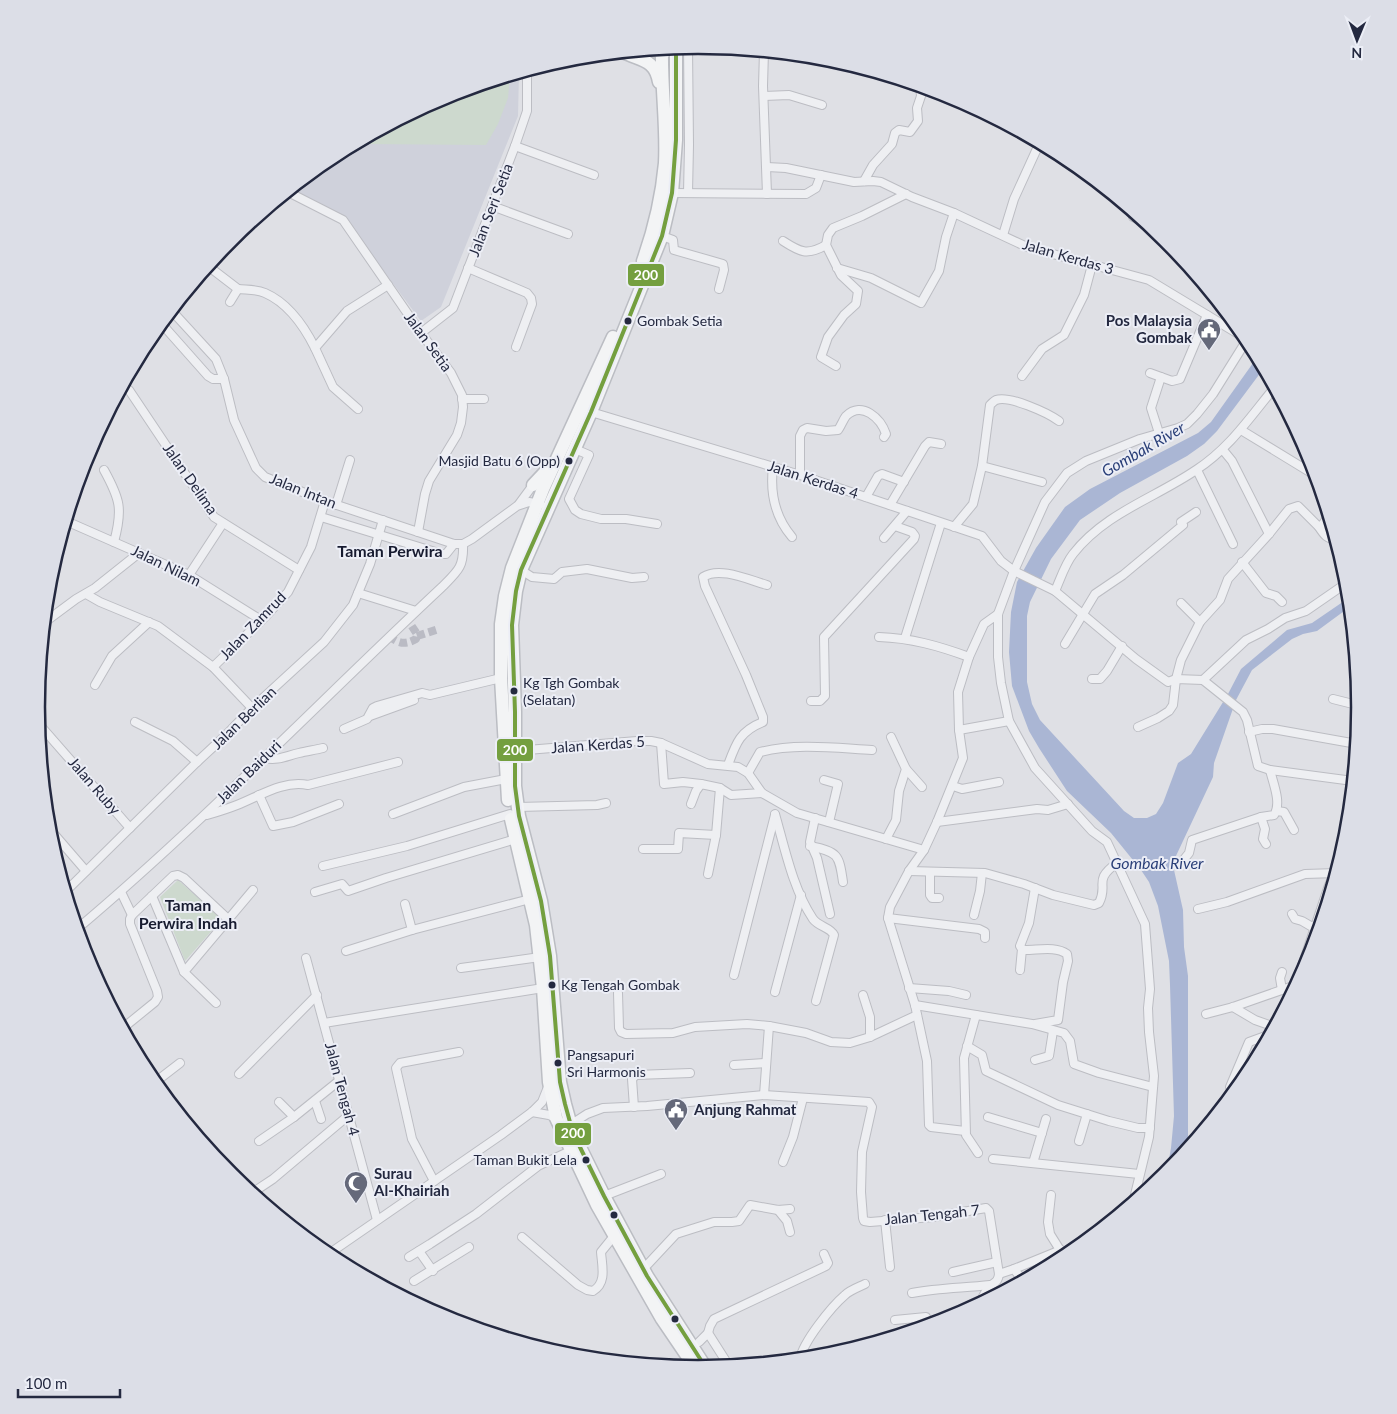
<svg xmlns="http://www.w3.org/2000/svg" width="1397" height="1414" viewBox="0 0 1397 1414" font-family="Lato,sans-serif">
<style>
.built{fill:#cfd1db}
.green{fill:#cdd9ce}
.water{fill:#aab6d4}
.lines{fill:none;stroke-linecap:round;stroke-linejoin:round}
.minor-tunnel{stroke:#babbc4;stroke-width:8;stroke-dasharray:8 4;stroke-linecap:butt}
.minor-casing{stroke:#bcbdc3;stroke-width:10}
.primary-casing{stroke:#bbbdc3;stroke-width:15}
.minor{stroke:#eeeff2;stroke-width:8}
.primary{stroke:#f3f4f5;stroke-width:12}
.bus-1-casing{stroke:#eceef6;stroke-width:8}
.bus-1{stroke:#749f3f;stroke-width:4}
.bus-dot{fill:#242940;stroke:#eceef6;stroke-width:2}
.labels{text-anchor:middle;stroke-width:4;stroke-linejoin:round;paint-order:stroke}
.bus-label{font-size:14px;fill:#242940;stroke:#eceef6;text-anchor:start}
.street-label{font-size:15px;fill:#242940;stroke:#eceef6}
.poi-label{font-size:15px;font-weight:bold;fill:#242940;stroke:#eceef6;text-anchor:start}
.water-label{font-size:16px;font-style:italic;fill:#2a3f78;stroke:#eceef6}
.neighbourhood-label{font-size:16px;font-weight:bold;fill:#171b30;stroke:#eceef6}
.rim{fill:none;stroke:#242940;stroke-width:2.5}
.line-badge{stroke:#eceef6;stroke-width:2}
.badge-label{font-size:14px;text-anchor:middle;font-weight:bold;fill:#fff}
</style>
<rect width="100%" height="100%" fill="#dfe0e5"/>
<path class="built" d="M519 73 518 116 441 307 421 321 344 218 289 190 331 156 445 95Z"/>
<g class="green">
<path d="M510 76 508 98 498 124 486 145 362 144 345 152 342 150 445 95Z"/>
<path d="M178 880 222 919 185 961 160 897Z"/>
</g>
<path class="water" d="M1258 356 1264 368 1217 431 1204 444 1187 456 1120 493 1080 520 1051 559 1030 602 1027 616V682L1032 704 1040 720 1124 811 1134 818H1147L1156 814 1163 803 1178 763 1191 754 1228 694 1241 669 1287 630 1312 623 1350 597 1351 606 1317 631 1303 634 1292 639 1252 670 1236 700 1214 763 1213 777 1175 858 1174 870 1183 910 1184 947 1188 976V1139L1187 1151 1166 1176 1171 1148 1174 1116 1170 985 1169 961 1158 906 1149 882 1141 870 1111 833 1067 791 1039 748 1029 731 1012 686 1009 652 1011 612 1017 582 1036 548 1065 507 1090 489 1198 433 1211 422Z"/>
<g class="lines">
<g class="minor-tunnel">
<path d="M389 636C399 644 405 645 416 639L417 634 407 619"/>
<path d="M417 636 439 629"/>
</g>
<g class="minor-casing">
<g id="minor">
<path d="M688 46 689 145 688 193"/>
<path d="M764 51 763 86 767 194"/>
<path d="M633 52 666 53"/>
<path d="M764 96 789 95 822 105"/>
<path d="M515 146 594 175"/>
<path d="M767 167 786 168 854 182 873 181 881 182 912 197 954 213 1027 247 1149 280 1250 341"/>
<path d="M864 181 873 165 892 144 895 133 899 130 910 132 918 121 917 108 921 96 920 85"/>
<path d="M288 192 343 220 421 333 451 373 462 395 463 407 461 423 457 435 429 481 425 494 418 532"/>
<path d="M672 193 806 194 816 188 821 175"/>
<path d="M492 206 568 234"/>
<path d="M1133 217 1148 224"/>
<path d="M1003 235 1014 199 1040 142"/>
<path d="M662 236 673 240 674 250 723 264 724 270 719 289"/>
<path d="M783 241C800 252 807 256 826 245"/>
<path d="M208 266 238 289 230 302"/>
<path d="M1187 266 1190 267"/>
<path d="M468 268 527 293 531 298 532 304 516 347"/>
<path d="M837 268 871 278 921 303 939 271 946 237 954 213"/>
<path d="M238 289C247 290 256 289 265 293 288 303 304 326 315 348"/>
<path d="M171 310 216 359 224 379 234 420 256 468 265 477 325 501 454 544H463L472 539 517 506 529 502 540 504"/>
<path d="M161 323 208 376 213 379H224"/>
<path d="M421 333 453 308 515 146 527 111V70"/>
<path d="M836 366 821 357 828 337 844 315 856 304 858 291 841 275 826 245 828 235 833 228 862 216 906 194"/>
<path d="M1150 373 1172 381 1180 379 1207 315"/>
<path d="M1022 376 1042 349 1064 335 1084 295 1092 265"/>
<path d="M123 385 129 390 214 517 299 570"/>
<path d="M462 399H484"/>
<path d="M358 409 333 387 315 348 347 311 388 285"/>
<path d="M591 412 800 475 982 536 1001 561 1014 571 1055 591 1136 659 1168 682 1176 679 1203 680 1243 712 1247 720 1258 766 1270 770 1353 781"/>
<path d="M1241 430 1318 477"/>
<path d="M1159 433 1151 408 1161 377"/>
<path d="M575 449 589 455 569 499 575 510 581 514 601 519H626L657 524"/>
<path d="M1223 450 1232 461 1269 534"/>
<path d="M982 466 1042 482"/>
<path d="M773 467C770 492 775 517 792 537"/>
<path d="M104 470C120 499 123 509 114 542"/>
<path d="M1197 470 1233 544"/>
<path d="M800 475V436L803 430 807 428 826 431 838 430C841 426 843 420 846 416 862 400 881 419 886 434L884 437"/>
<path d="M866 497 878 476 882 474 904 482"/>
<path d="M519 504 533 485H535"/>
<path d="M336 505 350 460"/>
<path d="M890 505 925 446 929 442 941 444"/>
<path d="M321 517 442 554H446L454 544"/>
<path d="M66 521 189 575 261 620"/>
<path d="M954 527 973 504 982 466 990 405C991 404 994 401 996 400 1009 395 1048 413 1059 421"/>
<path d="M1319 527C1324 535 1327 539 1337 540"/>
<path d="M884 538 907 511"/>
<path d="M1242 562 1266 593 1276 596 1282 602"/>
<path d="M521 570 532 577 554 579 562 572 587 569 632 578 644 577"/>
<path d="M189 575 223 523"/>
<path d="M1055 591C1060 580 1065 564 1073 554 1105 513 1155 498 1196 470 1229 449 1250 417 1275 387"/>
<path d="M358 593 416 611"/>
<path d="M86 594 100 602 158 626 213 667 252 708"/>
<path d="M1181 603 1200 622"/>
<path d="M45 622 76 599 95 588 139 553"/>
<path d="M879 637C911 638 939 646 969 657"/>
<path d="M905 638 941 523"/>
<path d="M1065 644 1095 594 1123 575 1183 525 1181 522 1196 512"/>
<path d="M213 667 267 615 288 592 311 547 325 501"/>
<path d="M1092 679H1100L1107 671 1122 646"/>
<path d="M1203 680 1246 640 1268 629 1285 618 1306 611 1348 582"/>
<path d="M95 685 112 656 149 622"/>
<path d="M1333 699 1361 706"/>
<path d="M811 701H820L825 696 824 637 914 539 915 536 912 532 895 526"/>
<path d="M370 716 414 700"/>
<path d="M135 722 173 741 197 762"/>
<path d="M38 723 130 828"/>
<path d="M1138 727 1158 718 1169 711 1173 705 1176 679 1181 660 1200 622 1220 600 1228 579 1269 534 1289 509 1298 506 1319 527 1323 524 1329 515"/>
<path d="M344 729 367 719 373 708 377 706 422 693 430 695 501 678"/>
<path d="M959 730 1009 721"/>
<path d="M1249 732 1262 729H1273L1357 744"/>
<path d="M661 743 664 784 683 782 701 784"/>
<path d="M515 751 637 741H651L661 743 708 764 738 767 748 773 762 793 797 813 924 850"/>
<path d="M264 758C278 761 286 756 299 753 307 751 315 750 323 748"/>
<path d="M728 765C736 743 740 731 763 722V717L746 675 705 586 703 577C720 566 749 580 767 585"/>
<path d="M906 769 922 787"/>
<path d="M748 773 760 752C796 743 835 748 872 750"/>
<path d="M824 780 838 784 829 822"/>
<path d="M953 786 962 789 999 782"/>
<path d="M259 795 273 826 293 822 339 804"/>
<path d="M691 804 696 791 701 784 720 788 731 795 762 793"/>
<path d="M518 807 597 805 606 803"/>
<path d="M1277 811 1284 812 1294 830"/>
<path d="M393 814 464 787 506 779"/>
<path d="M775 814C785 849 793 889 813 919 819 927 830 927 834 935L816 1001"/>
<path d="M207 815C217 812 227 809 237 805 260 796 283 780 308 785L398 762"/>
<path d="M1261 817 1265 829 1263 839 1266 844"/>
<path d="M815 818 810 842 817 858 830 914"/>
<path d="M937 822 1037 809 1048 810 1068 804"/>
<path d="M48 827 86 871"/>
<path d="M886 839 896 820 899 791 906 769 891 737"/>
<path d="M810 846C838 852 839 854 843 882"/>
<path d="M643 849H678L679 833 716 835"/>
<path d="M1181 863 1189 853 1192 840 1261 817 1274 815C1282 803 1273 783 1270 770"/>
<path d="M323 866 407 846 510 814"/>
<path d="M909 871 985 873 1024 884 1053 895 1094 905 1099 903C1109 884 1092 881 1117 863"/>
<path d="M930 872V895L932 898H939"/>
<path d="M708 874 716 835 720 788"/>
<path d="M66 891 197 762 226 735 252 708 324 642 353 605 370 564 383 520"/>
<path d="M121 892 132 915"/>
<path d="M315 892 342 884 348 891 386 878 516 839"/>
<path d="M152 896 184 972 216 1003"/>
<path d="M405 904 412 930"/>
<path d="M1198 909 1227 902 1305 874 1337 873"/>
<path d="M1292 914 1295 919 1302 921 1314 928"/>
<path d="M974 915 980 891 982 873"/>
<path d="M888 918 979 929 985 932V938"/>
<path d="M77 929C205 821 320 701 442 587 458 571 464 567 463 544"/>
<path d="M82 946 98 973"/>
<path d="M1022 949 1025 950C1039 950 1056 946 1067 954L1068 961 1063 982 1058 1020 1035 1024"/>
<path d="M346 951 412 930 530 899"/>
<path d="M306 958 377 1220"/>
<path d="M461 968 540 957"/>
<path d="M1020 970 1022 949 1020 946 1029 923 1035 888"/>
<path d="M184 972 253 890"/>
<path d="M734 975 775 815"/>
<path d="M909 988 949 991 966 995"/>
<path d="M1282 990 1280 978 1282 972"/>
<path d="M775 992 801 895"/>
<path d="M618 993 619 1028 621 1032 626 1034 673 1033 695 1027 747 1024 769 1026 806 1033 831 1042 850 1043 870 1037 917 1015"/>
<path d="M1293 993 1328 888 1345 847"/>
<path d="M863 995 870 1017V1037"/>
<path d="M915 1005 1032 1024 1064 1033 1070 1041 1074 1064 1099 1073 1153 1087"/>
<path d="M1233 1007 1255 1020 1275 1027"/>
<path d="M1206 1014 1233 1007 1296 985"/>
<path d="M976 1015 964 1058 966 1135 978 1153"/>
<path d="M324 1023 543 988"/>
<path d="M123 1028 155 1002 158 997 157 991 130 924V919L132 915 173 876 178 875 184 878 229 920"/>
<path d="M967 1046 982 1055 986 1071 1058 1105 1109 1121 1138 1128H1150"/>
<path d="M1035 1060 1049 1056 1053 1031"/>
<path d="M734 1065 766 1063"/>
<path d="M239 1074 317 995"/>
<path d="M154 1083 180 1063"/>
<path d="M1234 1094 1230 1087 1249 1042 1271 1034"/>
<path d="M764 1095 769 1026"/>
<path d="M315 1101 321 1119"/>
<path d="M279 1102 294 1117 340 1080"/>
<path d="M634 1107 632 1079 636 1075 690 1073"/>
<path d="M532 1112 549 1115 556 1118"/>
<path d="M988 1117 1042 1133"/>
<path d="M570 1125 587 1114 603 1108 647 1106 764 1095 869 1102 872 1107 862 1152 861 1192 863 1218 864 1221 870 1222 933 1217 986 1208 989 1211 999 1274C998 1283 994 1282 989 1287 985 1292 982 1298 980 1304"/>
<path d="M965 1131 931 1127 929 1125 927 1061 915 1005 888 918 890 907 909 871 924 850 937 822 963 758 959 730 958 692 969 657 984 624 998 614"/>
<path d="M259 1141 294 1117"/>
<path d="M1079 1141 1087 1114"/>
<path d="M993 1159 1139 1174"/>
<path d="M783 1162 793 1137 803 1098"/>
<path d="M1033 1163 1046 1119"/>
<path d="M434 1181 412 1139 396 1068 400 1063 459 1052"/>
<path d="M252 1193 273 1179 349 1115"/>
<path d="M1051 1195 1048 1222 1050 1234 1065 1258"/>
<path d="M604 1196 661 1174"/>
<path d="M1133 1203 1149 1137 1154 1076 1149 1032 1148 1008 1150 989 1145 924 1107 842 1092 831 1035 768 1009 721 1001 683 998 657V614L1014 571 1045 502 1067 473 1086 461 1140 439 1178 428 1187 424 1197 414 1213 394 1248 338"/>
<path d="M778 1210 787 1221 790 1232"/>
<path d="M885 1220 890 1267"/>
<path d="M522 1237 578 1285 587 1290 593 1291C607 1283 602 1266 601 1252L614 1236"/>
<path d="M419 1251 433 1271"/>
<path d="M327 1255 501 1135 532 1112 542 1102 548 1087"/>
<path d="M409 1257 430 1244 476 1214 538 1166 570 1151"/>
<path d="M648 1264 676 1234 714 1222H732L739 1221 750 1205 778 1210 790 1209"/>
<path d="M1014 1269 1061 1250"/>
<path d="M953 1272 997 1262"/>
<path d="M999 1274 1014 1269 1023 1281"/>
<path d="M414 1281 469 1247"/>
<path d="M912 1293C938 1288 964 1288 990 1285"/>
<path d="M895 1320 926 1317 928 1322 927 1327"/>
<path d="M708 1333 710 1326 714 1319 826 1266 828 1263 824 1254"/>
<path d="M699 1342 708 1333 729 1366"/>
<path d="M800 1359C803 1342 831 1307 845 1295 850 1290 859 1287 865 1284"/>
</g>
</g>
<g class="primary-casing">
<g id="primary">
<path d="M676 47V140L672 193 662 236 591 412 521 570 516 591 512 625 515 712V786L519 816 541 901 550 956 560 1082 565 1104 573 1133 604 1196 647 1276 706 1368"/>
<path d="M623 52C641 61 655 59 659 82"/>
<path d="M643 261C654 230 662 196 665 163 667 125 661 87 662 48"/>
<path d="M533 485 549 468"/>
<path d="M508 800 501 678V624L505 596 512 568 543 489 613 337"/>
<path d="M511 819 536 925 543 988 549 1082 556 1118 597 1205 662 1319 696 1369"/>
</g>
</g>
<use href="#minor" class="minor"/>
<use href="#primary" class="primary"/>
<g class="bus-1-casing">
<path id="bus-1" d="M676 47V140L672 193 662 236 591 412 521 570 516 591 512 625 515 712V786L519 816 541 901 550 956 560 1082 565 1104 573 1133 604 1196 647 1276 706 1368"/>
</g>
<use href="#bus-1" class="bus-1"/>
</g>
<defs>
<g id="civic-pin" transform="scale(1.25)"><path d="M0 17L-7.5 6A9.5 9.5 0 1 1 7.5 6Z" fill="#65697a" stroke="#eceef6"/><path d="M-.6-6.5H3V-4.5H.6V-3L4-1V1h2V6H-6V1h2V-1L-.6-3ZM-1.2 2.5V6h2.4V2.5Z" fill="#fff"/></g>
<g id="mosque-pin" transform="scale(1.25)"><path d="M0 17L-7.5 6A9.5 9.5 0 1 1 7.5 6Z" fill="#65697a" stroke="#eceef6"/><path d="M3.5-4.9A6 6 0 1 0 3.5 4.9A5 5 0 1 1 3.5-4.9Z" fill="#fff"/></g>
</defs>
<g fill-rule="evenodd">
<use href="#civic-pin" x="1209" y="330"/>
<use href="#civic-pin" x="676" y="1110"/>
<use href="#mosque-pin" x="356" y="1183"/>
</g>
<g class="bus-dot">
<circle cx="628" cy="321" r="4.5"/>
<circle cx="569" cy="461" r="4.5"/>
<circle cx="514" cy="691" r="4.5"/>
<circle cx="552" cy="985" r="4.5"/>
<circle cx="558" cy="1063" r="4.5"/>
<circle cx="586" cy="1160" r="4.5"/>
<circle cx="614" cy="1215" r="4.5"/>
<circle cx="675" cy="1319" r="4.5"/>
</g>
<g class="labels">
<g class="bus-label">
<text x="637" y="326">Gombak Setia</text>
<text x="560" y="466" text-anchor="end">Masjid Batu 6 (Opp)</text>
<text x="523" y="688">Kg Tgh Gombak<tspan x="523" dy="17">(Selatan)</tspan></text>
<text x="561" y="990">Kg Tengah Gombak</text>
<text x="567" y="1060">Pangsapuri<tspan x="567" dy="17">Sri Harmonis</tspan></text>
<text x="577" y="1165" text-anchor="end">Taman Bukit Lela</text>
</g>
<g class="street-label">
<text transform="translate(491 210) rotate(-69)" y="5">Jalan Seri Setia</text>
<text transform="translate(1068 257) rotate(16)" y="5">Jalan Kerdas 3</text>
<text transform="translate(428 342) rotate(54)" y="5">Jalan Setia</text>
<text transform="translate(190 479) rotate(55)" y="5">Jalan Delima</text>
<text transform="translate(813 480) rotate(18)" y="5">Jalan Kerdas 4</text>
<text transform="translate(303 491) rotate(22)" y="5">Jalan Intan</text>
<text transform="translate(166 566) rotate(26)" y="5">Jalan Nilam</text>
<text transform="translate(253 626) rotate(-46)" y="5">Jalan Zamrud</text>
<text transform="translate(244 718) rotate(-44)" y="5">Jalan Berlian</text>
<text transform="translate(598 745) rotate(-4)" y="5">Jalan Kerdas 5</text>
<text transform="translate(249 772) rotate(-44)" y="5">Jalan Baiduri</text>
<text transform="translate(94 786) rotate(49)" y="5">Jalan Ruby</text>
<text transform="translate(342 1089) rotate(75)" y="5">Jalan Tengah 4</text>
<text transform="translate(932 1215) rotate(-6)" y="5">Jalan Tengah 7</text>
</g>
<g class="poi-label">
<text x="1192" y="326" text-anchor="end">Pos Malaysia<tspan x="1192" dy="17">Gombak</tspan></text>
<text x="694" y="1115">Anjung Rahmat</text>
<text x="374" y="1179">Surau<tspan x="374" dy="17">Al-Khairiah</tspan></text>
</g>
<g class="water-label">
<text transform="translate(1143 449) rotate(-30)" y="6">Gombak River</text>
<text x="1157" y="869">Gombak River</text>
</g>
<g class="neighbourhood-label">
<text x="390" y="557">Taman Perwira</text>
<text x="188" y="911">Taman<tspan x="188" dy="18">Perwira Indah</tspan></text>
</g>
</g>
<path d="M0 0H1397V1414H0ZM45 707a653 653 0 1 1 1306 0a653 653 0 1 1-1306 0Z" fill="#dcdee7" fill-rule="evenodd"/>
<path class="rim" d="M45 707a653 653 0 1 1 1306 0a653 653 0 1 1-1306 0Z"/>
<g class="line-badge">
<rect x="627" y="263" width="38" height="24" rx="5" fill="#749f3f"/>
<rect x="496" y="738" width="38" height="24" rx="5" fill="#749f3f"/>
<rect x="554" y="1122" width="38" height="24" rx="5" fill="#749f3f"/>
</g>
<g class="badge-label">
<text x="646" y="280">200</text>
<text x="515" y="755">200</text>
<text x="573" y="1138">200</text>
</g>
<g transform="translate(1357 40) rotate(181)" stroke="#eceef6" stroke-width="4" paint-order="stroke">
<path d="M0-4L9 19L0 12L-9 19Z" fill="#242940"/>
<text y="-8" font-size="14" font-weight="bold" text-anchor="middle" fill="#242940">N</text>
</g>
<path d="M18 1389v8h102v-8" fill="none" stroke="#242940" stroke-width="2.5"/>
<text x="25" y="1389" font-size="15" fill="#242940" stroke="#eceef6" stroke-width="4" paint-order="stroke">100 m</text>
</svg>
